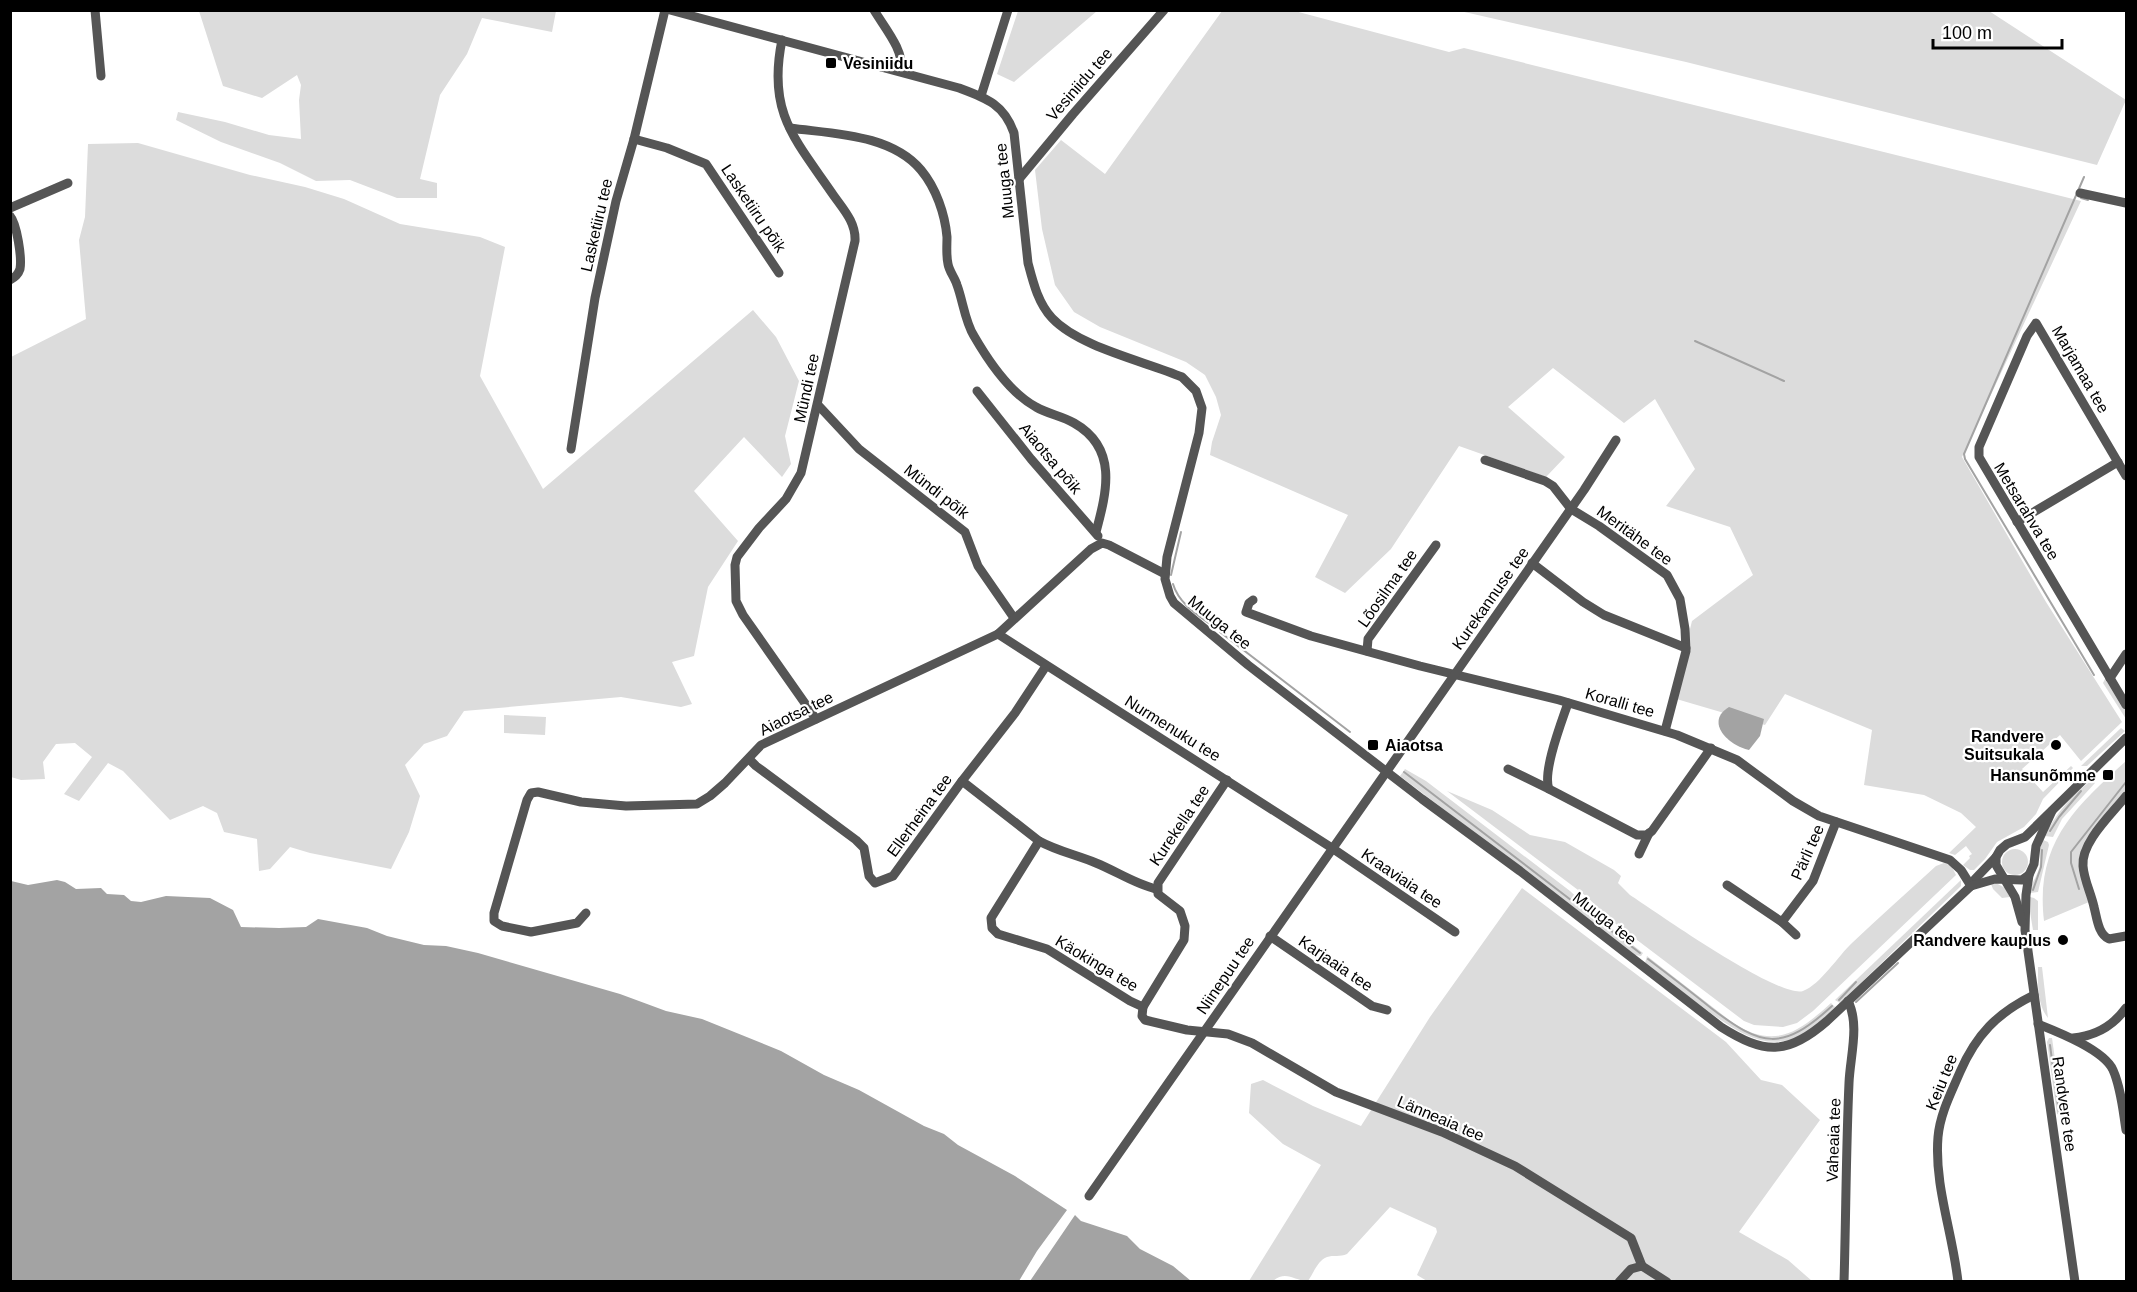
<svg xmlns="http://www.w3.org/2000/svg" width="2137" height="1292" viewBox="0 0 2137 1292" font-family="Helvetica,sans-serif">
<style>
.green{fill:#dcdcdc}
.water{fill:#a3a3a3}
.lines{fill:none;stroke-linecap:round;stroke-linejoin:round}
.stream{stroke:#a3a3a3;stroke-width:2}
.minor{stroke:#555;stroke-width:9}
.poi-dot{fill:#000;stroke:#fff;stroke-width:2}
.labels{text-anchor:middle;stroke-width:4.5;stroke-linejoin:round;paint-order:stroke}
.poi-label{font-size:16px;font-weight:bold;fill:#000;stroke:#fff;text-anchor:end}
.street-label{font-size:16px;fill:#000;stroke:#fff}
</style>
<rect width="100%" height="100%" fill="#fff"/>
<g class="green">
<path d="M1291 10 1449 52 1464 48 2081 201 1962 457 2046 602 2122 722 2081 761 2060 735 2022 769 2043 792 2071 766 2073 768 2043 799 2036 814 2024 827 1997 842 1985 859 1974 870H1970L1963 865 1970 858 1969 856 1972 854 1966 846 1955 855 1949 853 1976 827 1961 813 1924 795 1864 785 1872 730 1785 694 1765 725 1673 698 1692 621 1753 575 1730 527 1666 506 1695 469 1655 399 1624 423 1553 368 1508 407 1565 457 1546 477 1459 446 1391 549 1345 593 1315 577 1348 515 1210 455 1212 442 1221 415 1216 397 1205 375 1186 362 1100 327 1074 312 1055 285 1042 229 1035 170 1061 140 1105 174 1222 11Z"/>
<path d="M199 11V10L556 11 552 32 482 18 467 54 440 95 420 179 437 183V198H397L350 180 316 181 280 163 221 142 176 120 178 112 225 122 269 135 301 139 299 100 301 85 297 75 262 98 223 86Z"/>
<path d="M1018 11V10L1097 11 1014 82 997 74Z"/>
<path d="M1460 11H1989L2126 100 2097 165 1686 62Z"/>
<path d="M138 143 250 175 305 187 344 199 400 224 480 237 505 247 480 376 543 489 753 310 776 337 799 381 785 436 791 464 782 477 744 437 694 491 738 541 708 587 694 656 672 662 692 704 681 707 621 697 464 711 447 736 424 744 405 765 420 796 409 832 391 869 310 853 290 847 270 869 259 871 257 839 224 832 217 813 203 806 170 820 123 771 108 763 79 801 64 794 92 757 75 743 56 744 43 762 45 779 21 780 11 777V357L86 319 79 240 85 217 88 144Z"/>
<path d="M2106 677 2126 712V719L2103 683Z"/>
<path d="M504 715 546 717 545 735 504 733Z"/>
<path d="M2121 728 2125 731 2087 766H2081Z"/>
<path d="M2126 761V790L2108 812 2080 854V864L2089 902 2044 921C2035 844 2074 808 2126 761Z"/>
<path d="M1405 769 1426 781 1570 891 1601 920 1643 953 1641 956 1635 955 1400 776Z"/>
<path d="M2092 780 2095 783 2062 819 2053 837 2045 836C2055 814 2073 794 2092 780Z"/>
<path d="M1447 791 1492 810 1530 835 1565 842 1614 870 1621 876 1618 883 1630 895C1656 912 1779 999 1803 991 1820 985 1839 955 1852 943 1879 917 1908 892 1936 866L1944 863 1951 865 1956 875 1813 1011 1797 1023 1783 1027 1754 1025 1744 1021 1612 921 1586 896Z"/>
<path d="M2043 840 2048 842 2049 845 2038 892 2030 893C2031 883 2036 878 2039 869 2042 858 2037 850 2043 840Z"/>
<circle cx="2015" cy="862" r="13"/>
<path d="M1961 880V886L1840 1003 1835 1000Z"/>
<path d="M1996 883 2005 888 2010 897 2002 898 1993 889 1991 884Z"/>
<path d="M1522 888 1726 1042 1761 1080 1782 1085 1820 1120 1739 1232 1788 1260 1812 1281H1427L1417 1275 1437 1232 1436 1228 1390 1207 1347 1254C1340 1257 1333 1255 1327 1257 1318 1260 1313 1274 1308 1281 1293 1281 1287 1270 1273 1281H1249L1321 1165 1283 1144 1249 1113 1251 1084 1263 1080 1313 1106 1361 1126 1430 1017Z"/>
<path d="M2030 897 2034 898 2038 901V930H2033L2030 912Z"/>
<path d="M1647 956 1733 1023C1775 1050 1799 1032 1831 1003L1835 1007C1787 1061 1753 1045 1704 1008 1684 993 1664 978 1645 963Z"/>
<path d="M2038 967H2042L2048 1018C2037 1004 2038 985 2038 967Z"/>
<path d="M2049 1038H2052L2063 1116 2057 1114 2047 1042Z"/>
</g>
<g class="water">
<path d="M1729 707 1764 719 1760 736 1749 750C1729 746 1704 722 1729 707Z"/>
<path d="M57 880 65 882 76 889 101 888 107 894 124 895 131 901 141 902 166 896 210 898 233 910 241 927 279 928 306 927 318 919 367 928 387 936 424 945 446 946 478 953 620 994 666 1011 702 1019 781 1051 824 1075 859 1090 924 1126 944 1134 958 1145 1015 1176 1067 1210 1037 1251 1019 1281H11V881L28 885Z"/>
<path d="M1075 1215 1081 1221 1127 1236 1140 1249 1173 1266 1191 1281H1030Z"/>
</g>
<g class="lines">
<g class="stream">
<path d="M2084 177 1964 454 1965 459 2094 675"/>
<path d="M2081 198 2088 200"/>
<path d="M1695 341 1784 381"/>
<path d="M1171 575 1181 532"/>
<path d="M1173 584C1179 604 1198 615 1214 627"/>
<path d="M1220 632 1350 732"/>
<path d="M1404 772 1640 953"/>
<path d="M2050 831 2059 817 2081 791"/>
<path d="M2079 889 2071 863V852L2126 782"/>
<path d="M2033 890 2041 867 2042 850"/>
<path d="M1648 959C1669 975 1690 991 1711 1008 1762 1047 1782 1052 1832 1006"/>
<path d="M1839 1000 1856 982"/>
<path d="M1856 1002 1898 963"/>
<path d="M2050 1045 2059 1113"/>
</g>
<g class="minor">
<path d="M95 10 101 76"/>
<path d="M670 10 959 88C986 98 1004 104 1014 133L1028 263C1033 282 1038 303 1052 318 1079 347 1144 361 1182 377L1196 391 1202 408 1199 433 1167 557 1165 579 1170 596 1174 603 1248 665 1422 799 1520 871 1721 1027C1764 1054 1787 1056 1827 1021L1971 886 1975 879 1996 857"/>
<path d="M874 10C884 27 905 51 901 71"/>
<path d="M782 40C767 113 795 139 834 196 844 210 856 223 855 241L801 473 786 499 759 528 737 557 735 565 736 601 743 615 816 719"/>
<path d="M981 96 1008 10"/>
<path d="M790 128C833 134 891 134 921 170 936 188 945 214 947 237 947 246 946 255 948 264 949 271 955 278 957 285 963 301 965 322 974 336 989 362 1010 393 1036 407 1048 414 1062 416 1074 423 1118 448 1107 491 1096 532"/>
<path d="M634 139 667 148 706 164 779 273"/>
<path d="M1019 179 1073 114 1164 10"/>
<path d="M2080 193 2126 203"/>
<path d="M10 208 68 183"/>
<path d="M10 216C17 224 22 258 20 269 18 275 15 277 10 280"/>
<path d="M977 391 1031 459 1098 536"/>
<path d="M818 405 859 449 965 532 978 566 1014 618"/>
<path d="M571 449 595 298 616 201 634 139 665 10"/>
<path d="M1485 460 1545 481 1553 486 1571 509 1599 526 1667 575 1680 599 1685 629 1686 651 1665 731"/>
<path d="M2126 476 2036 323 2027 336 1979 447V457L2126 705"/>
<path d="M2017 522 2118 462"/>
<path d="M1532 563 1583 602 1604 615 1686 648"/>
<path d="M1253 600 1249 603 1246 612 1311 636 1420 666 1559 700 1677 735 1737 760 1793 801 1819 816 1950 860 1961 870 1971 886"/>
<path d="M998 634 1332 848 1455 932"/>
<path d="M1367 651 1368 639 1436 545"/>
<path d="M2110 678 2126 654"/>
<path d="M1568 703C1562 721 1542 772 1549 789L1637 835H1647L1652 831 1711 748"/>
<path d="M749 759 756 766 856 840 864 848 869 876 875 883 893 876 962 781 1015 713 1046 666"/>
<path d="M1508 769 1549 789"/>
<path d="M962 781 1039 841C1057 851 1077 855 1096 863 1116 871 1135 884 1156 889"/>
<path d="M2126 796C2112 814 2081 842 2083 866 2084 880 2091 893 2094 907 2097 918 2098 934 2109 939L2126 936"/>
<path d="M2052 811 2036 846 2034 864 2029 875 2026 895 2025 930 2075 1282"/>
<path d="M1039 841 991 918 992 928 998 934 1047 949 1130 1001 1143 1007 1142 1016 1145 1020 1187 1030 1228 1034 1252 1043 1336 1092 1442 1132 1515 1166 1631 1238 1642 1266"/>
<path d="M1639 854 1649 833"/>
<path d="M1727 885 1782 922 1796 935"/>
<path d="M1971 886 1995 879 2022 880 2029 875"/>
<path d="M586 913 577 923 531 932 502 926 494 921V913L527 800 531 793 538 792 581 802 626 806 697 804 710 796 725 783 761 745 998 634 1091 549 1102 543 1109 545 1165 574"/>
<path d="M1782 922 1813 881 1836 822"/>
<path d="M2022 922 2015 897 1996 865V857L2000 850 2007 844 2025 837 2126 738"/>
<path d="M1270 936 1372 1006 1387 1010"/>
<path d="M1143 1007 1184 940 1185 926 1180 911 1158 894V883L1227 780"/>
<path d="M2038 1024C2058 1032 2104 1050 2113 1070 2121 1088 2123 1111 2126 1130"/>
<path d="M2073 1038C2095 1036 2113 1026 2126 1008"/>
<path d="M1089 1196 1584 490 1616 440"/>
<path d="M1642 1266 1667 1282"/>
<path d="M1619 1282 1631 1269 1642 1266"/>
<path d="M1844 1282C1846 1215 1846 1149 1849 1083 1850 1057 1860 1025 1848 1001"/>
<path d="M1958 1282C1953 1234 1934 1185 1938 1137 1940 1114 1951 1093 1960 1072 1976 1035 1997 1013 2034 995"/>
</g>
</g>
<g class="poi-dot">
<rect x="825" y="57" width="12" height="12" rx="3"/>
<rect x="1367" y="739" width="12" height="12" rx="3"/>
<circle cx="2056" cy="745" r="6"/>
<rect x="2102" y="769" width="12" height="12" rx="3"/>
<circle cx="2063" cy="940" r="6"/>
</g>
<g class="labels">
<g class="poi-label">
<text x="843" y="69" text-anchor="start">Vesiniidu</text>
<text x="2044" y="742">Randvere<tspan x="2044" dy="18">Suitsukala</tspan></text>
<text x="1385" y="751" text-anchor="start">Aiaotsa</text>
<text x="2096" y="781">Hansunõmme</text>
<text x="2051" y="946">Randvere kauplus</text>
</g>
<g class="street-label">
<text transform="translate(1079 84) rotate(-49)" y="6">Vesiniidu tee</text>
<text transform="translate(1004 181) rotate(-96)" y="6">Muuga tee</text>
<text transform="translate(754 208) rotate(56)" y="6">Lasketiiru põik</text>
<text transform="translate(596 225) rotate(-77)" y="6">Lasketiiru tee</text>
<text transform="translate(2081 369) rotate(60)" y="6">Marjamaa tee</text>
<text transform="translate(806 388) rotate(-78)" y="6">Mündi tee</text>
<text transform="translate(1051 458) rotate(50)" y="6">Aiaotsa põik</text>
<text transform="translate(937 491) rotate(38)" y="6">Mündi põik</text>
<text transform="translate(2027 511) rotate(59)" y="6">Metsarahva tee</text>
<text transform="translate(1635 535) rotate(36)" y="6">Meritähe tee</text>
<text transform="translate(1387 588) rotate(-55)" y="6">Lõosilma tee</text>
<text transform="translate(1490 598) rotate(-55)" y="6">Kurekannuse tee</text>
<text transform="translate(1220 622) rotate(39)" y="6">Muuga tee</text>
<text transform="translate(1620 702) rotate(16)" y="6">Koralli tee</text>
<text transform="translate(796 713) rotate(-26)" y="6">Aiaotsa tee</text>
<text transform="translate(1173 728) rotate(32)" y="6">Nurmenuku tee</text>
<text transform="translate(919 815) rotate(-54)" y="6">Ellerheina tee</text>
<text transform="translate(1179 825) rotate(-56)" y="6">Kurekella tee</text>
<text transform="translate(1807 852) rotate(-66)" y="6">Pärli tee</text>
<text transform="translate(1402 878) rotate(34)" y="6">Kraaviaia tee</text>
<text transform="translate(1605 918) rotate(38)" y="6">Muuga tee</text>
<text transform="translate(1097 963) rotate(31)" y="6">Käokinga tee</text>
<text transform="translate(1336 963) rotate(34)" y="6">Karjaaia tee</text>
<text transform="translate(1225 975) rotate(-56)" y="6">Niinepuu tee</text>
<text transform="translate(1941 1082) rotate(-68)" y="6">Keiu tee</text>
<text transform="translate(2065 1104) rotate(82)" y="6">Randvere tee</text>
<text transform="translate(1441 1118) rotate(23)" y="6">Länneaia tee</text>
<text transform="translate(1833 1140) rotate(-88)" y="6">Vaheaia tee</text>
</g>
</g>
<rect width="2137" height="1292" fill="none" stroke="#000000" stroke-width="24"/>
<path d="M1933 39v9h129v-9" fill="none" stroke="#000000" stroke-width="3"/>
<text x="1942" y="39" font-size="18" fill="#000000" stroke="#ffffff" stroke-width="4.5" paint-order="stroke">100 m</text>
</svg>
